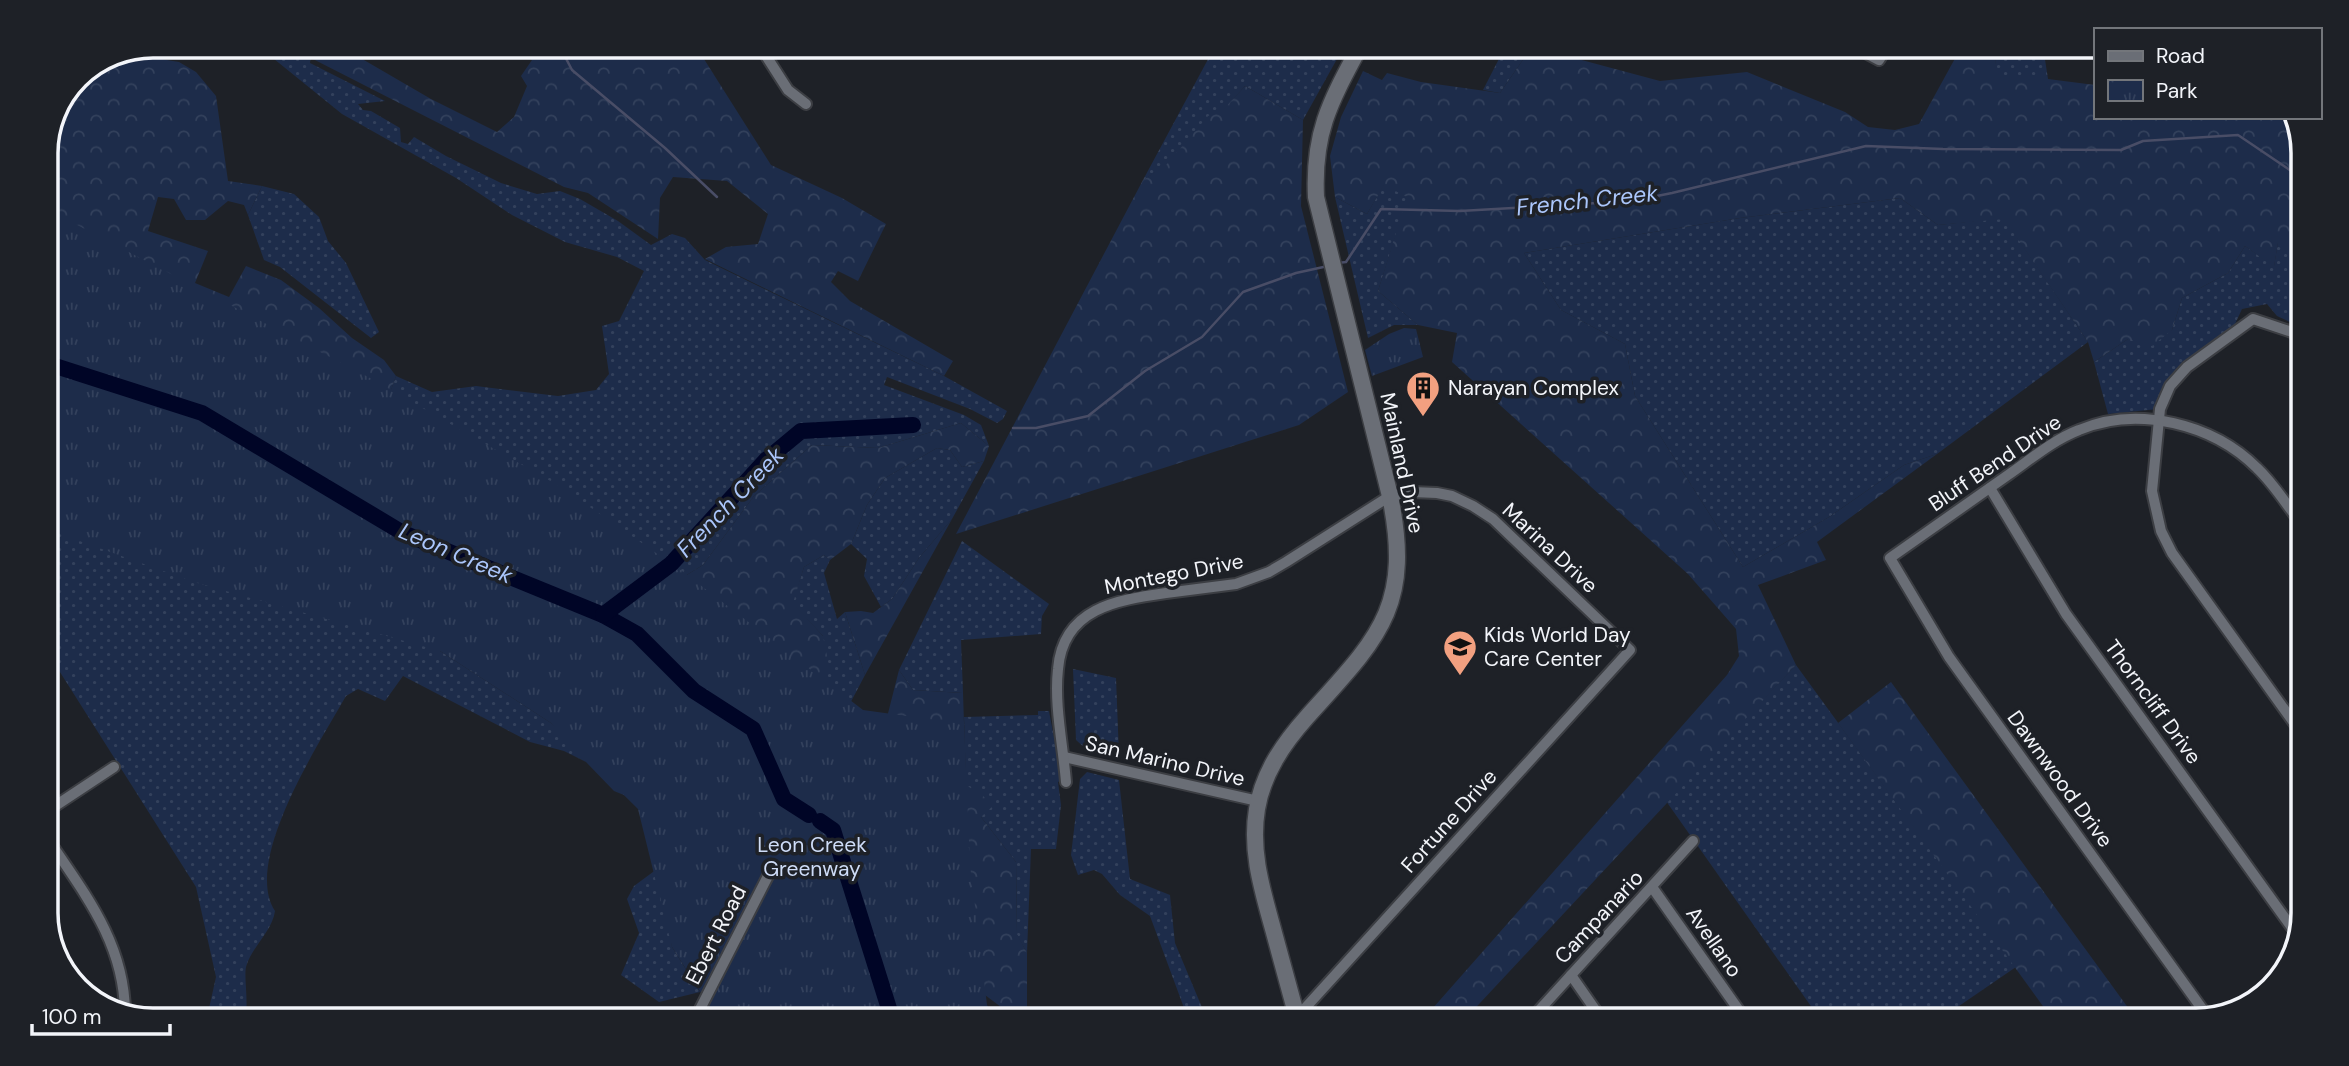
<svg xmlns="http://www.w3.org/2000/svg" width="2349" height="1066" viewBox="0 0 2349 1066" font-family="'DM Sans',sans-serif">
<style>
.grass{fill:url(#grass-dots)}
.forest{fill:url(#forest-crowns)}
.park{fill:url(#park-tufts)}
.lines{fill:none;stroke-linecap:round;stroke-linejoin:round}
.stream{stroke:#494d66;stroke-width:2.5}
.river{stroke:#000526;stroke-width:16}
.street-casing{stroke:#3c3e43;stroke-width:14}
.secondary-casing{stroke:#3c3e43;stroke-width:19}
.street{stroke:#6a6e76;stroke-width:10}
.secondary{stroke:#6a6e76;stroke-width:16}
.labels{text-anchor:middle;stroke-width:7;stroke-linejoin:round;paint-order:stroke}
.poi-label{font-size:21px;fill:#f3f5fa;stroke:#1e2127;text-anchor:start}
.street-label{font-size:21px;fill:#f3f5fa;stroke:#1e2127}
.park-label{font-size:21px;fill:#cedcf7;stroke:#1e2127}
.water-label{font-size:23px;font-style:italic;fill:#abc6fb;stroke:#1e2127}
.rim{fill:none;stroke:#f3f5fa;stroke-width:3.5}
</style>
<defs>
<pattern id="grass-dots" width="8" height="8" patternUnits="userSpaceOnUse" patternTransform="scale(1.75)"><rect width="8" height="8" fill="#1d2c4a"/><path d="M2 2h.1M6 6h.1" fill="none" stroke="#33415c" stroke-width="1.8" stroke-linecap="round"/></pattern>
<pattern id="forest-crowns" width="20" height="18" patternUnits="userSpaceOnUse" patternTransform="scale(1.75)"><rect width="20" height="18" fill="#1d2c4a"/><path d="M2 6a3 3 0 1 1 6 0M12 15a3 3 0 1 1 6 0" fill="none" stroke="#33415c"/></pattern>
<pattern id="park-tufts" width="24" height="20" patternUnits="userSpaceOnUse" patternTransform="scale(1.75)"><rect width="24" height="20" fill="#1d2c4a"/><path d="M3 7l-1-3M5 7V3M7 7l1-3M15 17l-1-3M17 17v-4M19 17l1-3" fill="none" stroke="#33415c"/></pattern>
</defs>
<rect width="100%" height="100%" fill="#1e2127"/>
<g class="grass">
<path d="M258 46H312L310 63 385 101 358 104 363 110 371 111 400 128 401 142 408 144 414 137 446 156 501 183 537 194 560 191 580 199 618 221 651 245 672 234 685 238 705 260 944 376 1007 411 1003 419 997 423 970 409 887 377 884 385 964 415 981 425 989 446 961 423 878 448 812 445 754 496 703 565 644 601 619 587 590 605 512 571 522 531 499 474 418 485 417 517 437 568 490 605 460 618 440 651 551 723 652 803 670 836 665 884 672 947 700 992 659 1002 621 975 639 933 627 899 634 886 657 869 661 861 655 826 641 802 614 791 586 762 564 751 530 742 403 676 385 701 358 689 346 696C320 742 242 861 275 911 272 932 252 946 246 967 244 977 248 999 246 1013H208L216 977 196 887 46 650V481L109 473 72 414 46 391V305L112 297 140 285 218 335 269 364 358 399 387 401 396 376 432 392 476 386 558 396 596 390 609 374 602 326 619 321 644 271 617 257 565 242 512 215 456 178 342 114Z"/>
<path d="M1213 50H1342L1303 120 1245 86 1222 112 1208 117 1166 166 1143 180Z"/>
<path d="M1503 51H1529L1500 93 1483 90Z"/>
<path d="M1996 53H2044L2048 79H1994Z"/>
<path d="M1384 184 1408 197 1378 291 1418 325H1394L1368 338 1335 197 1367 214Z"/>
<path d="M262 186 294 194 319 217 328 241 346 263 379 332 371 338 280 267 264 260 248 215Z"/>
<path d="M1900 198 1938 225 2004 218 2088 342 1937 454 1904 465 1829 517 1743 567 1635 396 1625 344 1561 310 1524 253 1740 218Z"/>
<path d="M2278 242 2302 260 2301 327 2277 316 2267 304 2242 309 2235 324 2170 376 2158 409 2108 414 2094 362 2128 339 2172 330 2182 298 2228 273 2245 246 2274 266Z"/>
<path d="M937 448 950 450 962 467 984 461 952 519 919 558 892 599 881 607 864 576 867 559 851 544 867 505 885 478Z"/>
<path d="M962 541 1049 604 1042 616 1041 634 961 640 963 693 913 690 899 670Z"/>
<path d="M824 555 830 560 824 573 837 619 845 612 865 675 792 814 823 636 792 603 804 567Z"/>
<path d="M1796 665 2016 967 1940 1019H1820L1666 801Z"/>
<path d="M1073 669 1116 678 1119 755 1085 748 1076 740Z"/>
<path d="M1038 711H1049L1062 780 1058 782 1061 805 1056 849H1031L1027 953 1017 935 1016 862 981 817 966 785 964 717 1038 715Z"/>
<path d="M1087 772 1119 780 1130 879 1170 895 1175 943 1206 1017 1187 1016 1150 916 1120 895 1102 874 1094 870 1078 875 1071 855 1080 779Z"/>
</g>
<g class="forest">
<path d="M150 46 161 59 179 62 196 72 216 96 228 181 262 186 248 215 244 205 228 201 205 220H186L174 199 158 197 148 231 208 251 195 283 229 297 246 266 281 280 319 308 352 338 384 360 396 376 387 402 46 305V146L77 77Z"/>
<path d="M312 46H345V49L431 99 497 132 514 117 527 86 521 76 532 60 517 50 520 47 697 48 771 165 842 198 886 224 858 281 838 271 831 282 850 301 953 361 944 376 705 259 726 247 758 244 768 214 727 181 673 177 660 198 658 239 588 193 564 187 311 58Z"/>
<path d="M1529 51H1548L1660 81 1747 72 1845 112 1868 127 1895 130 1919 124 1958 53H1996L1995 79H2048L2095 85V117H2293L2303 146 2302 260 2278 243 2274 267 2245 246 2228 273 2182 298 2172 330 2152 346 2128 339 2094 362 2088 342 2004 219 1938 225 1900 198 1740 218 1524 253 1561 310 1625 344 1635 396 1743 567 1829 517 1904 465 1937 454 1817 542 1826 560 1758 585 1796 665 1466 1018 1425 1017 1727 675 1739 656 1736 629 1688 574 1452 362 1457 333 1418 325 1378 291 1407 197 1384 185 1367 214 1335 197 1330 156 1341 117 1363 71 1382 80 1387 73 1421 82 1500 93Z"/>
<path d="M1245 86 1303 120 1301 206 1348 392 1299 425 956 534 1143 180 1166 165 1208 116 1222 111Z"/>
<path d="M961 423 989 446 984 461 962 467 950 450 937 448 885 478 867 505 851 544 830 560 824 555 804 567 793 603 823 636 829 666 670 836 644 601 703 565 754 496 812 445 878 448Z"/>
<path d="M952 519 865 675 845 612 861 611 873 613 892 599 919 558Z"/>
<path d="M899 670 913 690 963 693 966 785 995 804 981 817 1016 862 1017 934 1027 953V1016H1013L961 977 879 1015H712L717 992 881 741Z"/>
<path d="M1891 682 2137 1020H2053L1838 723Z"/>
</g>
<g class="park">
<path d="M46 211 58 215 370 378 561 487 682 571 863 710 964 724 970 865 987 1005 994 1016 715 1015 672 947 638 809 551 723 440 651 194 582 46 529Z"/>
<path d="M1404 328 1416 329 1423 357 1372 376 1365 350 1389 334Z"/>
</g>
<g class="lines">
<g class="stream">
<path d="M560 47 572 70 665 148 717 197"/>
<path d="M1338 263 1346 262 1381 209 1460 211 1632 201 1672 193 1866 146 1943 149 2121 150 2143 141 2238 135 2303 179"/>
<path d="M1013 428H1036L1088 416 1145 371 1202 337 1243 292 1296 273 1328 266"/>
</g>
<g class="river">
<path d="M46 363 202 413 403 533 603 615 637 634 694 691 753 729 784 799 809 815"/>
<path d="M603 615 671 564 766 460 801 431 913 425"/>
<path d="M820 821 833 830 891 1015"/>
</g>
<g class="street-casing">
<g id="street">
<path d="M761 48 788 90 806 104"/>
<path d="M1864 52 1879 60 1884 52"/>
<path d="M1990 488 2066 614 2295 932"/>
<path d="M2297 727 2172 553 2161 531 2152 491 2160 409 2170 386 2187 367 2253 319 2301 335"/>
<path d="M1064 757 1258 801"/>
<path d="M1066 782C1063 745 1054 705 1058 669 1063 608 1117 600 1166 593 1190 590 1213 587 1236 584L1269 572 1286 562 1390 496 1412 492 1437 493 1452 496 1473 506 1493 519 1630 650 1297 1017"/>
<path d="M46 812 114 767"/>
<path d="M46 836C83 892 124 941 125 1012"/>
<path d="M1652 887 1745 1019"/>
<path d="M1571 975 1601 1018"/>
<path d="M697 1015 769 874"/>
<path d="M2208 1017 1949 657 1890 558C1929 531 1968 503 2008 475 2031 459 2053 440 2079 430 2138 405 2213 424 2257 468 2274 484 2286 504 2300 522"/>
<path d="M1532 1018 1693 841"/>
</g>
</g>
<g class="secondary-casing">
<path id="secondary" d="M1297 1017C1289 988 1281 959 1273 929 1262 889 1250 851 1257 809 1263 773 1283 744 1307 717 1378 638 1413 608 1390 496L1316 197C1313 134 1329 104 1358 50"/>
</g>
<use href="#street" class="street"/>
<use href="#secondary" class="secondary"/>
</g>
<defs>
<g id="building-pin" transform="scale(1.75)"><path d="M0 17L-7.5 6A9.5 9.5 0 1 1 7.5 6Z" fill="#f2a080" stroke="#1e2127"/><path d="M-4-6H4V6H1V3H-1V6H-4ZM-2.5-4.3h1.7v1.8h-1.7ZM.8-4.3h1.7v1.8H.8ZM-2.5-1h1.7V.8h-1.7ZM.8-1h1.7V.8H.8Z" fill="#111"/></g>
<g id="school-pin" transform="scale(1.75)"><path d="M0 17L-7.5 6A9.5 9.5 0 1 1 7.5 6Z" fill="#f2a080" stroke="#1e2127"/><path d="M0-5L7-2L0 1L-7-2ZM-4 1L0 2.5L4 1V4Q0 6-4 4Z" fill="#111"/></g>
</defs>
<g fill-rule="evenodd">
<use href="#building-pin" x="1423" y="388"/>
<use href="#school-pin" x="1460" y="647"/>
</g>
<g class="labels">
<g class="poi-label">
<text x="1448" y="395">Narayan Complex</text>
<text x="1484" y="642">Kids World Day<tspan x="1484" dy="24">Care Center</tspan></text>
</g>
<g class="street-label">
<text transform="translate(1402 463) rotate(78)" y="7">Mainland Drive</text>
<text transform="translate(1995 463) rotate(-34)" y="7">Bluff Bend Drive</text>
<text transform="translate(1550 548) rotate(43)" y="7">Marina Drive</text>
<text transform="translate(1174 574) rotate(-11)" y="7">Montego Drive</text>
<text transform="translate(2153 702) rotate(54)" y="7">Thorncliff Drive</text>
<text transform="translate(1165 761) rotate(13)" y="7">San Marino Drive</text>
<text transform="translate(2060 779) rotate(54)" y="7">Dawnwood Drive</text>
<text transform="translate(1449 821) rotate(-48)" y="7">Fortune Drive</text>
<text transform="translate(1599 917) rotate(-47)" y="7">Campanario</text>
<text transform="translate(716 935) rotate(-63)" y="7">Ebert Road</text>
<text transform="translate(1714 942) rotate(55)" y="7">Avellano</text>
</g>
<g class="park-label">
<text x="812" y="852">Leon Creek<tspan x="812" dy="24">Greenway</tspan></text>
</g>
<g class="water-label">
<text transform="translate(1587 200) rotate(-6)" y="8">French Creek</text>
<text transform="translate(730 502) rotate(-46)" y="8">French Creek</text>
<text transform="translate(456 553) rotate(23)" y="8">Leon Creek</text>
</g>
</g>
<path d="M0 0H2349V1066H0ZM153 58H2196A95 95 0 0 1 2291 153V913A95 95 0 0 1 2196 1008H153A95 95 0 0 1 58 913V153A95 95 0 0 1 153 58Z" fill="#1e2127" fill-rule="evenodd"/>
<path class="rim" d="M153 58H2196A95 95 0 0 1 2291 153V913A95 95 0 0 1 2196 1008H153A95 95 0 0 1 58 913V153A95 95 0 0 1 153 58Z"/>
<rect x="2094" y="28" width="228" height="91" fill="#1e2127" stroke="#73767b" stroke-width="2"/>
<rect x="2108" y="51" width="35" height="10" fill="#6a6e76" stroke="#73767b" stroke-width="2"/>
<text x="2156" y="63" font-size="21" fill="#f3f5fa">Road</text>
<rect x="2108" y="80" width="35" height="21" fill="url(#park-tufts)" stroke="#73767b" stroke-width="2"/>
<text x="2156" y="98" font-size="21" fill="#f3f5fa">Park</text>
<path d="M32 1024v10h138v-10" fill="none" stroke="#f3f5fa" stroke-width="3.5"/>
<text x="42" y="1024" font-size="21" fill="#f3f5fa" stroke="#1e2127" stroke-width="5" paint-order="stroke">100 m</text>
</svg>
